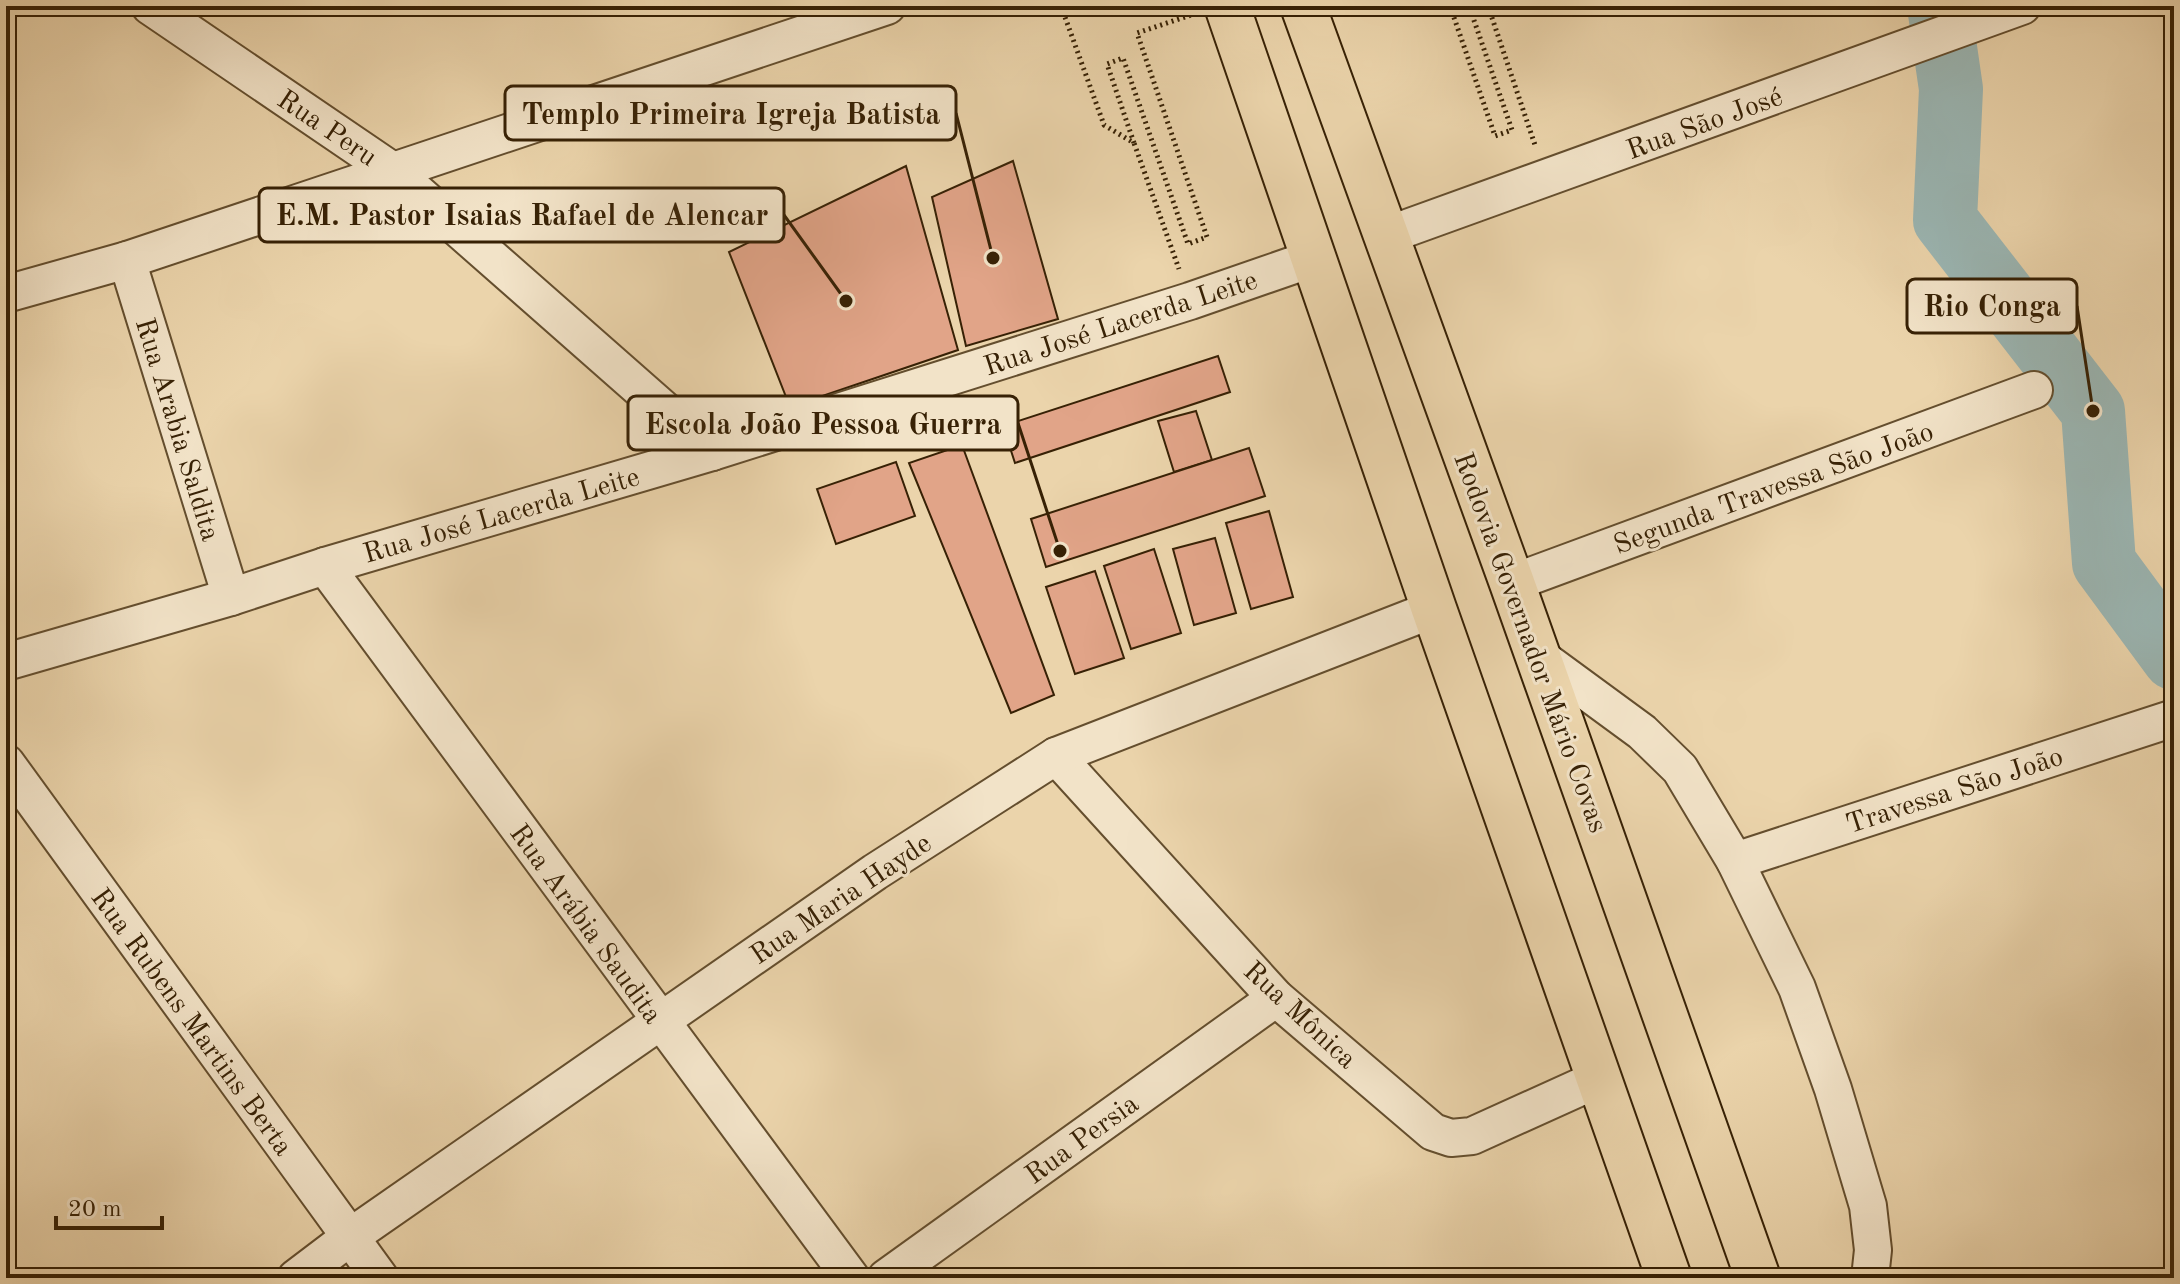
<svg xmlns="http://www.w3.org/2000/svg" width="2180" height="1284" viewBox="0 0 2180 1284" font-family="'Old Standard TT',serif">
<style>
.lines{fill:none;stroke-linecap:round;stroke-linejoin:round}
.river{stroke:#9bb6b3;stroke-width:64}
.building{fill:#e1a488;stroke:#372105;stroke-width:2}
.street-casing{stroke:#644e2e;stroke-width:40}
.highway-casing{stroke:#372105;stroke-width:48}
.path{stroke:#372105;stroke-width:5;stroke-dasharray:2 4;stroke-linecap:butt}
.street{stroke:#f2e3c8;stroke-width:36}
.highway{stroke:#ebd4ab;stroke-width:44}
.labels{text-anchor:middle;stroke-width:6;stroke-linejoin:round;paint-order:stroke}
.street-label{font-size:28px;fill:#372105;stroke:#f2e3c8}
.leader{fill:none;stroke:#372105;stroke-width:3}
.callout-dot{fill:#372105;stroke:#f2e3c8;stroke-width:3}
.callout{fill:#f2e3c8;stroke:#372105;stroke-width:3}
.callout-label{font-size:30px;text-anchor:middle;font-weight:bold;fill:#372105}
</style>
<rect width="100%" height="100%" fill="#ebd4ab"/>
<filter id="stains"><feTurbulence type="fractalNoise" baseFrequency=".0025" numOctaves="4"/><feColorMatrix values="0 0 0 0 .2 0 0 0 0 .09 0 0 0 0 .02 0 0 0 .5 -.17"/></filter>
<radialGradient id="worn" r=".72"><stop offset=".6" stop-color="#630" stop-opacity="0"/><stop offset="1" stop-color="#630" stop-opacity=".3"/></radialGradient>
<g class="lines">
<path class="river" d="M1939 6 1951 89 1945 220 2093 411 2104 563 2174 658"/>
</g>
<g class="building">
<path d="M1013 161 1058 319 966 346 932 197Z"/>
<path d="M906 166 958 350 790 407 729 252Z"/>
<path d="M1218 356 1230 392 1015 463 1003 426Z"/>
<path d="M1196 411 1212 460 1174 472 1158 421Z"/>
<path d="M962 445 1054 695 1011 713 909 463Z"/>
<path d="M1249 448 1265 496 1046 567 1031 519Z"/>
<path d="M896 462 915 516 836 544 817 489Z"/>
<path d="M1269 511 1293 597 1251 609 1226 523Z"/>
<path d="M1215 538 1236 613 1194 625 1173 549Z"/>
<path d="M1154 549 1181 633 1131 649 1104 566Z"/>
<path d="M1095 571 1124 658 1075 674 1046 587Z"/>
</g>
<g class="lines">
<g class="street-casing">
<g id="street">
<path d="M150 6 394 172 712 452"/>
<path d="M1385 236 2022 6"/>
<path d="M127 260 231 597"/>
<path d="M6 294 127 260 887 6"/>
<path d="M325 566 851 1278"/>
<path d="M1512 583 2034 390"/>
<path d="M1537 655 1642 732 1680 769 1735 861 1797 988 1833 1089 1868 1206 1873 1250 1870 1278"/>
<path d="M6 662 231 597 325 566 712 452 1190 301 1314 258"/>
<path d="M1056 756 1276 998 1433 1132 1451 1138 1472 1136 1598 1079"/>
<path d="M6 763 380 1278"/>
<path d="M1735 861 2174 718"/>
<path d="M296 1278 350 1237 875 872 1056 756 1434 609"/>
<path d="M886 1278 1276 998"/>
</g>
</g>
<g class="highway-casing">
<g id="highway">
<path d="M1227 6 1434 609 1669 1278"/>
<path d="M1303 6 1512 583 1758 1278"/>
</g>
</g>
<g class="path">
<path d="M1061 6 1104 125 1134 143 1179 269"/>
<path d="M1450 6 1495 136 1512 130 1469 6"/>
<path d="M1488 6 1535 145"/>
<path d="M1134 143 1107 64 1123 58 1188 244 1207 237 1137 33 1191 15"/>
</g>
<use href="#street" class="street"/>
<use href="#highway" class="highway"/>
</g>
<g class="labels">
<g class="street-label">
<text transform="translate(1704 122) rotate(-20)" y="10">Rua São José</text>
<text transform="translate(328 127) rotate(34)" y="10">Rua Peru</text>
<text transform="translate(1120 322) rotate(-18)" y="10">Rua José Lacerda Leite</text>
<text transform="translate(179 429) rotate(73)" y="10">Rua Arabia Saldita</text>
<text transform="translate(1773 487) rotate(-20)" y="10">Segunda Travessa São João</text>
<text transform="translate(501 514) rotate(-16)" y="10">Rua José Lacerda Leite</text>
<text transform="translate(1532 642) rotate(70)" y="10">Rodovia Governador Mário Covas</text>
<text transform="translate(1954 789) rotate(-18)" y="10">Travessa São João</text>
<text transform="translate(840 898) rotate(-34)" y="10">Rua Maria Hayde</text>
<text transform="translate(587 923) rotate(54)" y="10">Rua Arábia Saudita</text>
<text transform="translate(1301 1014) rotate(43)" y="10">Rua Mônica</text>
<text transform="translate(193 1021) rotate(54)" y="10">Rua Rubens Martins Berta</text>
<text transform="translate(1081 1138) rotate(-36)" y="10">Rua Persia</text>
</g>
</g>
<path class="leader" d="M993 258L956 113M846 301L784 215M2093 411L2077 306M1060 551L1018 423"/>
<g class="callout-dot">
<circle cx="993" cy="258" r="8"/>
<circle cx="846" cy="301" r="8"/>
<circle cx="2093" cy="411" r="8"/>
<circle cx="1060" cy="551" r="8"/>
</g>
<g class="callout">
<rect x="505" y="86" width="451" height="54" rx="8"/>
<rect x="259" y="188" width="525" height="54" rx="8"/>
<rect x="1907" y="279" width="170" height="54" rx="8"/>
<rect x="628" y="396" width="390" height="54" rx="8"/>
</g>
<g class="callout-label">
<text x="731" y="124">Templo Primeira Igreja Batista</text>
<text x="522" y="225">E.M. Pastor Isaias Rafael de Alencar</text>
<text x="1992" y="316">Rio Conga</text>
<text x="823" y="434">Escola João Pessoa Guerra</text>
</g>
<rect width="2180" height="1284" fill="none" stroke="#ebd4ab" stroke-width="32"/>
<rect x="8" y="8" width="2164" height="1268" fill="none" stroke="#372105" stroke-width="4"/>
<rect x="16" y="16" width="2148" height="1252" fill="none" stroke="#372105" stroke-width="2"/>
<path d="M56 1216v12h106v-12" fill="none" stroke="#372105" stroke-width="4"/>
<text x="68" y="1216" font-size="24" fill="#372105" stroke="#f2e3c8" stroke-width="6" paint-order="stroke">20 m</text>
<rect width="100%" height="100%" filter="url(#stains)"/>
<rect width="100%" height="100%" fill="url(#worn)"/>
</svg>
